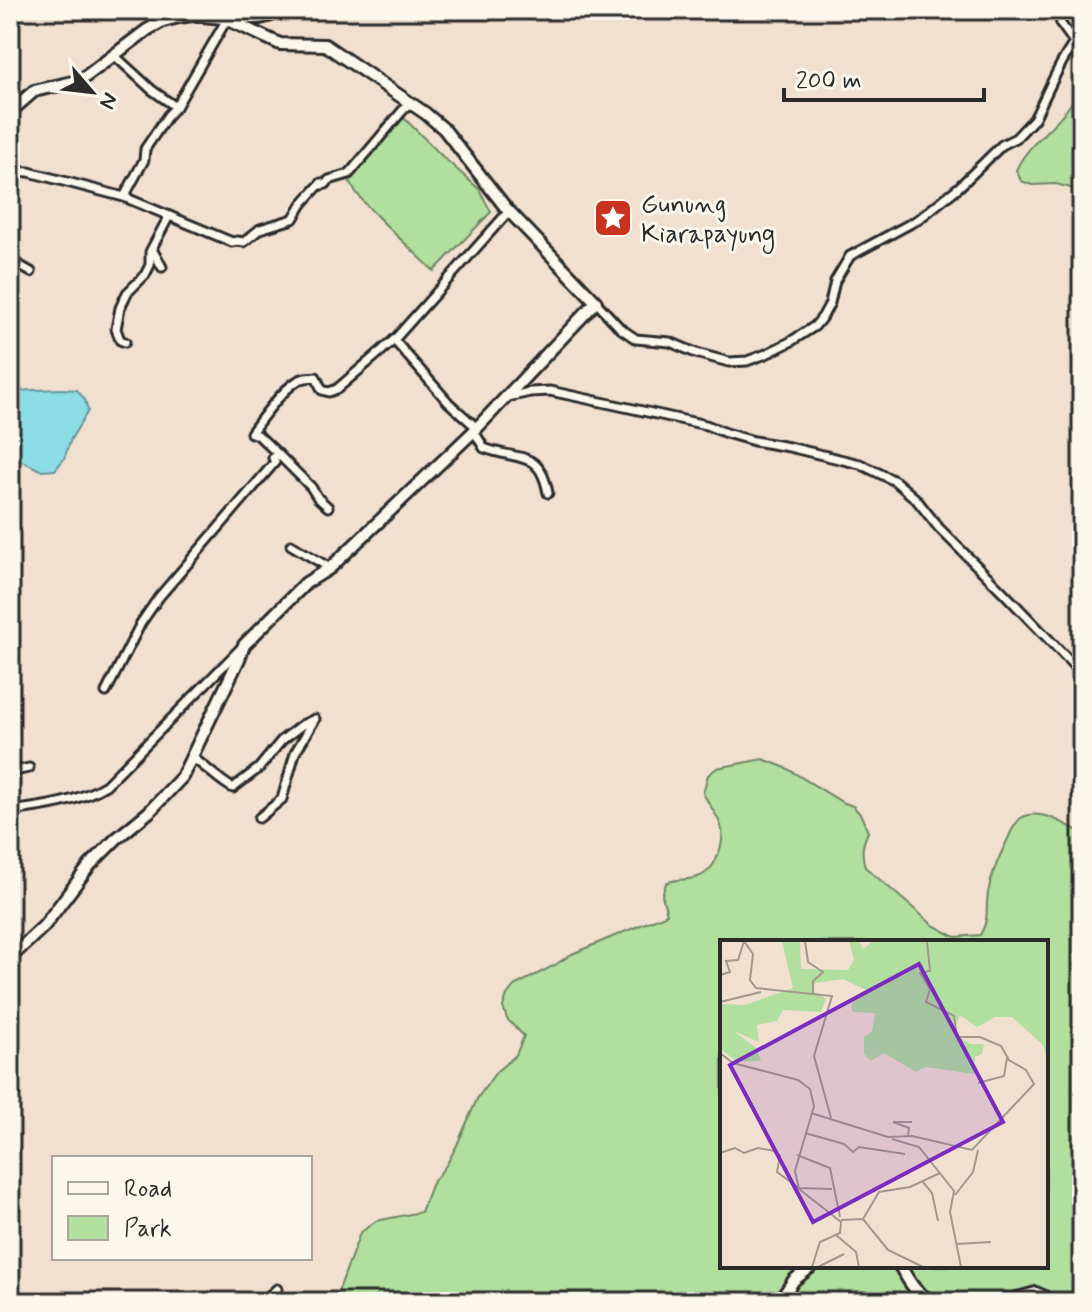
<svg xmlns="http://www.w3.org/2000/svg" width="1092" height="1312" viewBox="0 0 1092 1312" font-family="Mynerve,sans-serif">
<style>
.green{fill:#b0df9e;stroke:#6e8564;stroke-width:2;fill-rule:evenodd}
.water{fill:#8cdde5;stroke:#65969b;stroke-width:2}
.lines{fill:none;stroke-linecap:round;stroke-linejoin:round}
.street-casing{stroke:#2b2b2b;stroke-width:13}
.secondary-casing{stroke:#2b2b2b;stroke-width:16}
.street{stroke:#fbf7ec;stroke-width:7}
.secondary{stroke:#fbf7ec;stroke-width:10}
.labels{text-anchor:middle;stroke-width:6;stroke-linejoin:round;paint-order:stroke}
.poi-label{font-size:26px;fill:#2b2b2b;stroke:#fbf7ec;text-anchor:start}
.inset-road{fill:none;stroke:#a2978e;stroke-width:2}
.view{fill:#7b2cbf;fill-opacity:0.15;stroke:#7b2cbf;stroke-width:4}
.inset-edge{fill:none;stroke:#2b2b2b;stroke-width:4}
</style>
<rect width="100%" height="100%" fill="#f1dfd0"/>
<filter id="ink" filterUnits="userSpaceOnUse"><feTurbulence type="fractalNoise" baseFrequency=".0125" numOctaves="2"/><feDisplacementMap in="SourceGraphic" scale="16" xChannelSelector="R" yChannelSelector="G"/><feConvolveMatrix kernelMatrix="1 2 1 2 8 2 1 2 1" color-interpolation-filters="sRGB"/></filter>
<g filter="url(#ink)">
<g class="green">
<path d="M1082 79V191L1056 184 1032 185 1021 181 1016 170C1032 135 1073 118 1082 79Z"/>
<path d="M402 116 443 157 479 189 491 212 434 271C415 252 356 201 349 180Z"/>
<path d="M763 759 786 768 842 802 853 806 861 815 868 832C862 845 861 853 865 867L933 925 955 937 980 935C990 918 985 911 988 893 991 876 997 861 1005 845 1009 837 1013 824 1021 818 1039 807 1065 824 1080 832L1082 836V921L1076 965H1082V1302H628L627 1297 619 1296 610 1302 338 1301 337 1295 360 1233 376 1221 421 1212 431 1185 447 1164 457 1145 477 1099 496 1072 516 1055 524 1036 507 1019 503 1007 507 995 514 986 555 965 572 954 667 914 662 895 666 883C676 878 687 881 698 877 716 871 728 839 719 821 715 812 708 803 703 793L708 775 717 768ZM722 942H1046V1266H722Z"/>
</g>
<path class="water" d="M62 389 77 390 85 400 88 411 71 439 64 459 55 470 42 471 10 455V391Z"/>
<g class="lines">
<g class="street-casing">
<g id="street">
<path d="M457 10H471"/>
<path d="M1059 10 1061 24 1074 42"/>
<path d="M114 55 152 90 176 107"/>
<path d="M10 171 29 172 124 197 232 242 237 241 244 242 260 229 293 219 302 204 321 183 322 185 326 184 329 180 349 174 409 103"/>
<path d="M124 197 144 160 145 149 168 115 176 107 227 19C255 19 261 23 287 10"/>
<path d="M152 249 162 267"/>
<path d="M10 260 31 272"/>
<path d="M596 302 620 328 636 339 670 342 696 353 729 362 747 361 766 354 790 342 815 326 823 316 830 303 835 281 850 256 919 219 959 187 1002 145 1016 138 1034 119C1049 90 1061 57 1082 33"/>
<path d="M394 340 449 403 477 428"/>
<path d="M125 342 120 340 116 329 120 308 127 293 145 275 150 265V252L169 216"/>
<path d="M508 397 530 392 550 391 620 406 706 425 726 433 754 441 789 447 860 464 895 481 916 499 939 528 1005 594 1082 674"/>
<path d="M474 431 484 448C518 461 540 449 548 493"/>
<path d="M278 454 311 487 318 498 328 507"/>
<path d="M291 545 330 568"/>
<path d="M106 692 141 623 159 597 275 462 273 458 278 454 258 435 251 433C261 419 286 384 302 379 307 377 311 378 316 377L322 390 329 392 337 389 394 340 509 211"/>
<path d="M193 758C205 766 221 782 233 788L259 768 282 740 302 725 315 719 295 753 282 799 259 818"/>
<path d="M10 772 29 768"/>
<path d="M10 811C41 807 79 802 106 785L242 647"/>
<path d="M267 1302 269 1296 277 1289"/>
</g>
</g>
<g class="secondary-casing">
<g id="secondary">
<path d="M10 112 34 91 81 80 147 30 163 21 179 17 192 15 224 18 280 44 325 45 425 113 444 129 506 208 596 302 474 431 330 568 306 583 244 645 239 659 182 777 149 812 116 839 90 865 44 926 10 958"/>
<path d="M900 1266C911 1284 916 1297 938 1302"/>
<path d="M779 1302 794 1280 812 1266"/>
<path d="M1002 1302 1036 1293 1043 1296 1042 1302"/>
</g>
</g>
<use href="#street" class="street"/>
<use href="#secondary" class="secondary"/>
</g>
</g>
<defs>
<g id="sight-square" transform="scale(2)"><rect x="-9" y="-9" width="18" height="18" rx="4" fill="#c8321e" stroke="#fbf7ec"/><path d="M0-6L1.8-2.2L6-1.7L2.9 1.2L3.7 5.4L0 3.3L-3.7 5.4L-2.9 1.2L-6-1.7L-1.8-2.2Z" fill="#fff"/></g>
</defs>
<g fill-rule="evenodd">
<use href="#sight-square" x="613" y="218"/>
</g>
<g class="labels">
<g class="poi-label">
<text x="641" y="212">Gunung<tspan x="641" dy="30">Kiarapayung</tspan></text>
</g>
</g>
<g transform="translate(720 940)">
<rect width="328" height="328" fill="#f1dfd0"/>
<path d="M62 1H80L81 29 128 30 134 20 129 1H139L143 9 153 1H328V124L323 105 292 77H275L257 87 240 75 233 93 250 104H264L262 114 255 117 254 134 206 127 196 132 164 113 151 121 144 114V97L152 91 155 73 133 72 131 67 134 58 150 52 123 39 95 43 93 51 106 59 101 72 63 70 57 81 37 85 39 102 14 91 36 108 41 121 17 122 0 108V64L25 65 73 48Z" fill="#b0df9e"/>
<path class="inset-road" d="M24 1 33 14 30 40 36 48 112 56 94 116 111 178M85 1 88 22 103 32 93 41V53M0 35 10 32 6 21 18 20 24 1M0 62 41 52M0 113 13 123 78 140 90 149 94 166 75 231 79 249 121 282 120 293 100 302 92 327M258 143 284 136 287 118M91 173 168 197 192 196 252 210 314 144 306 130 289 120 281 106 260 97H237L234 76 206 62 210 49 200 33 210 31 207 1M85 193 124 204 133 212 139 207 185 214M188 196 189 188 173 182H192M172 199 199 207 234 251 230 272 241 327M0 213 15 208 24 213 38 208 55 211 60 216 57 232 79 248 112 249M77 215 110 228 120 277M203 242 212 253 218 281M235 255 253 232 258 210M143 279 159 252 190 247 220 233M121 280 143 279 168 310 203 327M116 295 136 312 139 327M236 304 271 302M98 327 124 314"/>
<path class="view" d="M199 24 283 182 93 282 10 125Z"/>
<rect width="328" height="328" class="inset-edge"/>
</g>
<rect width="1092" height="1312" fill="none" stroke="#fbf7ec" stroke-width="40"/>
<rect x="20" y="20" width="1052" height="1272" fill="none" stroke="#2b2b2b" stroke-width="3" filter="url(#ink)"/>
<rect x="52" y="1156" width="260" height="104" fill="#fbf7ec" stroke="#a8a59f" stroke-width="2"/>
<rect x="68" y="1182" width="40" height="12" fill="#fbf7ec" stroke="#a8a59f" stroke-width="2"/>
<text x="124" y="1196" font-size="24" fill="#2b2b2b">Road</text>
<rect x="68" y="1216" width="40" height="24" fill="#b0df9e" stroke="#a8a59f" stroke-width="2"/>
<text x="124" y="1236" font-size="24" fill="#2b2b2b">Park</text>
<g transform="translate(92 92) rotate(118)" stroke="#fbf7ec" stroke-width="6" paint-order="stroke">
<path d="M0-6L14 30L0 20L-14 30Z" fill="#2b2b2b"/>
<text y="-12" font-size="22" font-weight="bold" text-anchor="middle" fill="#2b2b2b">N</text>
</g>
<path d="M784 88v12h200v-12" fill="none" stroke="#2b2b2b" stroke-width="4"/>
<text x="796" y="88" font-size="24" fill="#2b2b2b" stroke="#fbf7ec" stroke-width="6" paint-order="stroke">200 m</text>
</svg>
